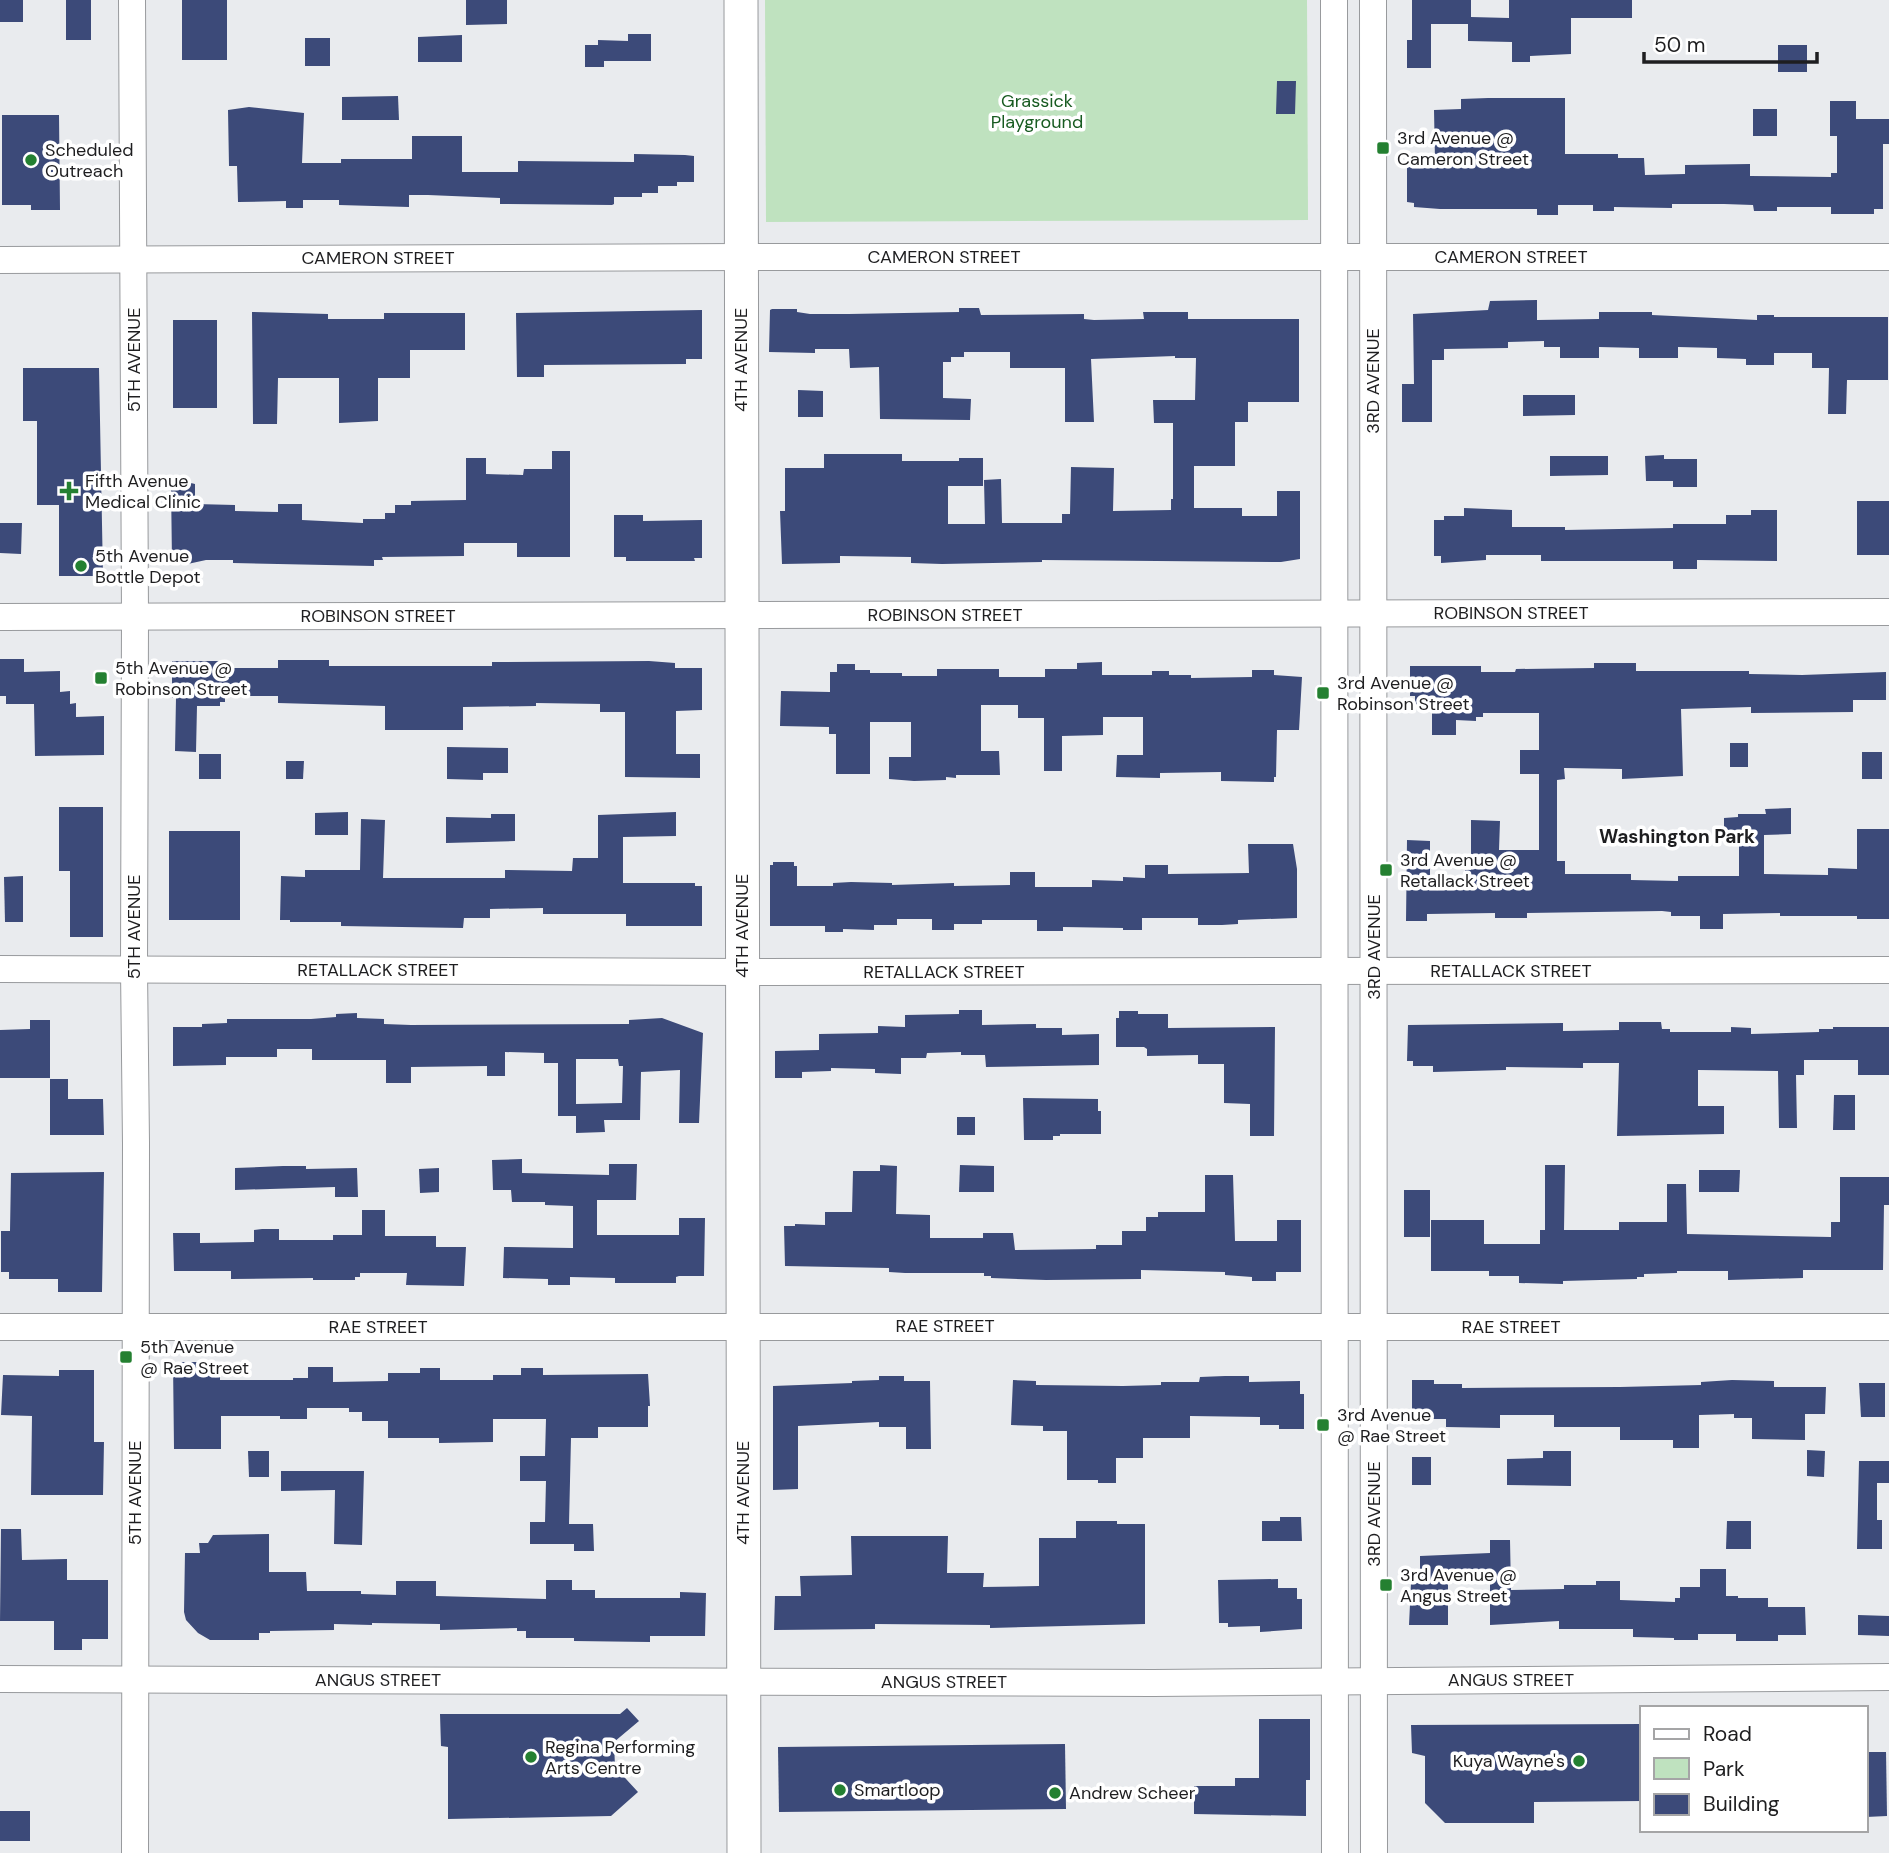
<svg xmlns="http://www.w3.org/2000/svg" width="1889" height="1853" viewBox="0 0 1889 1853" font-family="'DM Sans',sans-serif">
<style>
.green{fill:#bfe2bf}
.building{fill:#3c4a79;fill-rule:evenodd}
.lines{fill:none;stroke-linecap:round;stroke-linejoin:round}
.minor-casing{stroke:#989a9d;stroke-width:28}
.tertiary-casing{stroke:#989a9d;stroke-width:35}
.minor{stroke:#fff;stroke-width:26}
.tertiary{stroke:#fff;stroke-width:33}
.poi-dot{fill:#248031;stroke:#fff;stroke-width:2.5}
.labels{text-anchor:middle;stroke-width:7;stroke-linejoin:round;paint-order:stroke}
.park-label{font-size:18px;fill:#185b21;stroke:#fff}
.poi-label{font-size:18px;fill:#1e1e20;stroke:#fff;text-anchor:start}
.street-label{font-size:18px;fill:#1e1e20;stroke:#fff}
.neighbourhood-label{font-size:19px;font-weight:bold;fill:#1e1e20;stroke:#fff}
</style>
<rect width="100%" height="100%" fill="#e9ebee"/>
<path class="green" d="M765 0H1307L1308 220 766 222Z"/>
<g class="building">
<rect x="0" y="0" width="23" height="22"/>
<rect x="66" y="0" width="25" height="40"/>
<rect x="182" y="0" width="45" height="60"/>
<path d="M466 0H507V24L466 25Z"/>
<path d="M1412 0H1471V17L1509 18V0H1632V18H1571V54L1530 56V62H1512V42L1468 41V24H1431V68H1407V40H1412Z"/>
<path d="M628 34H651V61H604V67H585V45H598V40L628 41Z"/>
<path d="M462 35V62H418V37Z"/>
<rect x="305" y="38" width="25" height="28"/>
<rect x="1778" y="45" width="29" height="27"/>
<path d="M1277 81H1296L1295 114H1276Z"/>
<path d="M398 96 399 120H342V97Z"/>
<path d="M1488 98H1565V154H1618V158H1644L1645 175 1685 174V165L1750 164V176L1831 177V173H1837V136H1830V101H1856V119H1889V144H1883V209H1874V214H1831V207H1777V211H1754L1753 205 1724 204H1672V208L1614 207V211H1593V205H1558V215H1537V209H1440L1414 207V203L1407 202V163L1435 161 1434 110 1461 109V99Z"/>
<path d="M249 107 304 113 302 163H341V159H412V136H462V172H518V161L634 162V154L685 155 694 156V182H677V186H658V193H642V197H614V204L612 205 500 204V198L428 195H409V207L339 205V200H303V208H286V201L238 202 237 166H229L228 110Z"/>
<rect x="1753" y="109" width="24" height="27"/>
<path d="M2 115H59L60 210H31V205H2Z"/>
<path d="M1537 300V320L1599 319V312H1652V315L1757 320V315H1774V317H1888V380H1847L1846 414H1828L1829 368H1812V353H1774V365H1746V359L1717 358V348L1678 347V358H1639V348L1599 347V358H1560V347H1544V341L1508 342V348L1444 349V360H1432V422H1402V384H1414L1413 314 1488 310 1490 301Z"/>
<path d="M959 308H979L981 315 1084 314V319L1094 320 1144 319 1143 312H1188V319H1299V402H1248V422H1235V466H1194V508H1242V516H1277V491H1300V559L1281 562 1042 560V562L942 564 911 563V557L840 556V563L782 564 780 511H785V468H824V454H902V461H959V458H983V486H948V524H985L984 480 1001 479 1002 523H1062V514H1070L1071 467 1114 468 1113 511 1171 510V499H1173V423H1154L1153 400H1195L1196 358H1175V356L1091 359 1094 422H1065V368H1010V352H964V357H951V362H943V398L971 399 970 420 880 419 879 367 850 368 849 349H815V353L769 352 770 310 772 309H797V312L810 314H849L959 312Z"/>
<path d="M702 310V359H686V364L544 365V377H517L516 313Z"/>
<path d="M252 312 328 314V319H384V313H465V350H410V378H378V421L339 423V378H278L277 424H253Z"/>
<rect x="173" y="320" width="44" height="88"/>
<path d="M23 368H99L103 576H59V505H37V421H23Z"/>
<path d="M798 390 823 391V417H798Z"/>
<path d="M1523 395H1575V415L1523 416Z"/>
<path d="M552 451H570V557H517V543H464V556L382 557 383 560H374V566L233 563V560H206L183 565 172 562 171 484 183 481 195 484V504L235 505V511L278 512V504H302V520L363 523V519H385V513H395V505H411V501L466 500V458H486V474L523 475 524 469H552Z"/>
<path d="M1664 455V459H1697V487H1673V481H1646L1645 456Z"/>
<path d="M1550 456H1608V475L1550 476Z"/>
<rect x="1857" y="501" width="32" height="54"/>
<path d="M1464 508 1512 510V527H1565V530L1673 528V524H1726V515H1751V510H1777V561L1697 560V569H1673V561H1541V555H1486V560L1441 563V556H1434V520H1444V516H1464Z"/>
<path d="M614 515H643V521L702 520V558H694L695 561H626V557H614Z"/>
<path d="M0 523H22L21 554 0 553Z"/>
<path d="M0 659H24V672L60 671V692L70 691V704L76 703V717L104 716V755L35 756 34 704H6V696H0Z"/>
<path d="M278 660H329V666H492V662L649 661 675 663V668H702V710L676 711V754H700V778L625 777V712H600V704L536 703V706L463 707V730H385V706L278 703V696H225V702H220V706H197L196 752 175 751 176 698H172V661H225V668H278Z"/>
<path d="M1102 662V675H1152V671H1169V675H1191V678L1252 677V670H1274V675L1302 677 1299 730H1277L1276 777H1274V782L1221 781V772L1160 773V778L1116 777 1117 755H1143V717H1103V735L1062 736V771H1044V718H1018V705H981V751H999L1000 775H956V778L946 777V780L914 781 889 779V757H911V722H870V774H836V734H829V727L780 726 781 691 830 692V672H837V664H855V670H870V673H902V676H937V669H999V677H1045V669H1077V663Z"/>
<path d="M1594 663H1636V671H1749V674L1802 675 1886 672V700H1853V712L1751 713V707L1681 709 1683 776 1622 779V769L1564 768 1565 779 1557 780V861H1565V874H1631V880L1678 881V876H1739V838H1724V818L1738 817V814H1766L1765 809 1791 808V834L1764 835V874L1828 875V868L1857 869V829H1889V919H1857V916H1780V913L1723 914V929H1700V916H1671V912L1662 911 1527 913V918H1495V913L1427 914V921H1406L1407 840 1430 841V879L1465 878V870H1471V820L1500 821 1499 850H1539V774H1520V750H1539V713H1483V717H1476V721L1456 720V735H1432V707H1415V696H1410V666H1481V672H1515L1516 669 1594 668Z"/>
<rect x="1730" y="743" width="18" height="24"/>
<path d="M447 747 508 748V773H483V780L447 779Z"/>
<rect x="1862" y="752" width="20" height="27"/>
<rect x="199" y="754" width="22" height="25"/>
<path d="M286 761H304L303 779H286Z"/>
<path d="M59 807H103V937H70V871H59Z"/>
<path d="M348 812V835H315V813Z"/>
<path d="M676 812V836L623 837V883H695V886H702V926H626V914H543V908L490 909V918H464L463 928 341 926V922H290V920H280L281 876 305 877V870H360L361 819 385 820 383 878H505V870L572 871 573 858H598V815Z"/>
<path d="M491 814H515V841L446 843V817L491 818Z"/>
<rect x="169" y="831" width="71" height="89"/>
<path d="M1248 844H1293L1297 869V918L1238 920V924L1222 925H1198V918H1142V930H1123V928L1063 927V931H1037V920H982V924H954V930H932V919H897V925H874V930L843 929V932H825V926H770V865H773V862H794V866H797V886H833V883L851 882 892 883V885L954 883V886L1010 885V872H1035V887H1092V880L1123 881V877L1145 878V865H1168V874L1249 873Z"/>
<path d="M23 876V922H5L4 877Z"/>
<path d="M959 1010H982V1025L1036 1024V1028H1062V1035L1099 1034V1065L986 1067 985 1055H961V1052L927 1053 926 1058H901V1074L875 1073V1069L831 1068V1071L802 1072V1078H775V1051L819 1050V1034L878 1033V1026L905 1027V1015L959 1014Z"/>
<path d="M1119 1011H1138V1014H1168V1028L1275 1027 1274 1136H1250V1104L1224 1103V1064H1198V1055L1147 1056V1049L1144 1047H1116V1018H1119Z"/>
<path d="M357 1013V1018L384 1019V1024L411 1025 629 1024V1020L662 1018 703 1033 699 1123H679L680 1070 641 1072 640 1120H604L605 1132 576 1133V1116H558V1063H544V1053L505 1052V1076H487V1066L411 1067V1083H386V1060H312V1049H277V1057H226V1065L173 1066V1027H202V1024L227 1023V1019H311L336 1017V1014ZM576 1059H618L619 1066H623L622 1103 576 1104Z"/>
<path d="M30 1020H50V1078H0V1030L30 1029Z"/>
<path d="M1619 1022H1661L1662 1029H1670V1032H1731V1027L1751 1028V1034L1819 1032V1029H1833V1027H1889V1075H1858V1060H1804V1075H1796L1797 1128H1779L1778 1071 1698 1070V1106H1724V1134L1617 1136 1619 1063H1583V1068L1506 1067V1070L1433 1072V1066H1413V1061H1407L1408 1025 1563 1023V1031L1619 1030Z"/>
<path d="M50 1079H68V1099H103L104 1135H50Z"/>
<path d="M1834 1095H1855V1130H1833Z"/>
<path d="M1023 1098 1098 1099V1111H1101V1134H1060V1136H1053V1140H1024Z"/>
<rect x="957" y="1117" width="18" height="18"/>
<path d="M522 1159V1173L609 1175V1164H637L636 1200H597V1235H679V1218H705L704 1276H679L676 1277V1283H615V1278L570 1277V1285H548V1279L503 1278 504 1247 573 1248V1206L545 1205V1202H512L511 1190H493L492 1160Z"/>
<path d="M880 1165 897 1166 896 1214 930 1215V1238H983V1233H1013L1015 1250 1096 1249V1245H1122V1231H1146V1217H1158V1212H1205V1175H1233L1235 1241H1277V1220H1301V1272H1276V1281H1252V1277L1225 1275V1272L1141 1270V1279L1046 1280 991 1278V1276H984V1273H905L889 1272V1268L785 1266 784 1226H795V1224L825 1225V1212H852L853 1171H880Z"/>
<path d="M960 1165 994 1166V1192H959Z"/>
<path d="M1545 1165H1565L1564 1230H1619V1222H1667V1184H1686L1687 1234 1831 1237V1222H1840V1177H1889V1205H1884L1883 1270H1803V1278L1728 1280V1271H1677V1273L1644 1274V1277H1637V1279L1563 1281V1284L1519 1283V1276H1489V1271H1431V1220H1484V1244H1540V1230H1545Z"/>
<path d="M283 1166H306V1169L357 1168 358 1197H335V1187L235 1190V1168Z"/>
<path d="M439 1168V1192L420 1193 419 1169Z"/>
<path d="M1699 1170H1740L1739 1192H1699Z"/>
<path d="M104 1172 102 1292H58V1279H9V1272H1V1231H10L11 1173Z"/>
<rect x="1404" y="1190" width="26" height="47"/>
<path d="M362 1210H385V1236H436V1247H466L464 1286 406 1285 407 1273H360V1277H355V1280H313V1278L231 1279V1271H174L173 1233H200V1243L254 1242V1230L262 1229H279V1240H333V1235H362Z"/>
<path d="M173 1362H220V1380H293V1378H308V1367H333V1382L388 1381V1373H420V1368H440V1380H493V1375H521V1368H543V1375L648 1374 650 1406H648V1427H598V1438H571L569 1524H593L594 1551H574V1544H530V1522H545L546 1481H520V1456H545L546 1419H493V1442L439 1443V1438H388V1421H362V1412H349V1408H307V1419H280V1416H221V1449H174Z"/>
<path d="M59 1370H94V1442H104L103 1495H31L32 1416 1 1415 3 1375 59 1376Z"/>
<path d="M879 1376H904V1381H930L931 1449H906V1427H879V1422L798 1426V1489L773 1490V1386L852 1383V1381L879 1380Z"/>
<path d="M1225 1376H1249V1382L1300 1381V1394H1304V1429H1279V1425H1260V1417L1190 1416V1438H1143V1458H1116V1483H1098V1480H1067V1431H1043V1426L1011 1425 1013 1380 1036 1381V1385L1123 1386 1161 1385V1382H1199L1200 1377Z"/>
<path d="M1412 1380H1434V1384H1462V1388L1620 1387 1701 1385V1382L1732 1380 1774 1381V1387H1826L1825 1414H1805V1440L1752 1439V1418H1734V1414L1699 1415V1448H1673V1440H1620V1427H1554V1415H1500V1428L1446 1427V1419H1412Z"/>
<path d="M1859 1383H1885V1417H1861Z"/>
<path d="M1807 1450 1825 1451 1824 1477 1807 1476Z"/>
<path d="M248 1451H269V1477H249Z"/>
<path d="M1543 1451H1571V1486L1507 1485V1459L1543 1458Z"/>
<rect x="1412" y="1457" width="19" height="28"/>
<path d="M1859 1461H1889V1483H1877V1520H1882V1549H1857Z"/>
<path d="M281 1471H364L362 1545 334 1544 335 1490 281 1491Z"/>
<path d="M1280 1517H1301L1302 1541H1262V1521H1280Z"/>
<path d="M1076 1521H1117V1524H1145V1624L990 1628V1625L875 1624V1629L774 1630 775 1596H801L800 1576 852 1575 851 1536H948L947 1573H984L983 1587 1039 1586V1538H1076Z"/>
<path d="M1727 1521H1751V1549H1726Z"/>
<path d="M1 1529H21L22 1560 67 1559V1580H108V1639H82V1650H54V1621H0Z"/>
<path d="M269 1534V1572H306L307 1591H361V1594L396 1595V1581H436V1596L546 1599V1580H572V1590H595V1598H680V1592L706 1593 705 1636H650V1642L574 1641V1638H526V1631H517V1628L440 1630V1624L372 1623V1625L334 1624V1630L270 1631V1633H259V1640H210L198 1633 186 1620 184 1612 185 1553H200L199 1543H208L213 1535Z"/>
<path d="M1490 1540H1510L1511 1590 1564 1589V1585H1596V1581H1620V1600L1675 1602V1598H1680V1587H1700V1569H1726V1596H1738V1598H1768V1607H1805L1806 1635H1778V1641H1736V1634H1698V1640H1674V1638L1633 1637V1629H1559V1621L1490 1625V1574L1448 1575V1625H1409L1411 1583H1420V1556L1490 1553Z"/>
<path d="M1278 1579V1588H1297V1599H1302V1629L1260 1632V1626L1228 1627V1623H1219L1218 1580Z"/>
<path d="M1858 1615 1889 1616V1636L1858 1635Z"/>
<path d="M627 1708 639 1721 614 1742 615 1767 638 1792 611 1816 448 1819V1747L441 1746 440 1714H620Z"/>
<path d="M1259 1719H1310V1780H1306V1816L1194 1814V1786H1235V1778H1259Z"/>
<path d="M1642 1724V1801L1534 1802V1823H1445L1425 1803V1756L1412 1753 1411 1725Z"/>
<path d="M1065 1744 1066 1809 779 1812 778 1747Z"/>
<path d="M1866 1752H1886L1887 1816 1866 1817Z"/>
<rect x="0" y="1811" width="30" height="30"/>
</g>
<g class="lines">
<g class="minor-casing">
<g id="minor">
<path d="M132 0 135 617 134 969 136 1143 135 1853"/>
<path d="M1334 0 1335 1853"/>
<path d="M1373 0 1374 1853"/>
<path d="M0 260 741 257H1889"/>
<path d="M0 617 1889 612"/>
<path d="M0 969 743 972 1889 970"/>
<path d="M0 1327H1889"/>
<path d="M0 1679 1153 1683 1889 1677"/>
</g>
</g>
<g class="tertiary-casing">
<path id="tertiary" d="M741 0 744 1853"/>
</g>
<use href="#minor" class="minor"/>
<use href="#tertiary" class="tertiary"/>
</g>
<g class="poi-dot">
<rect x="1376" y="141" width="14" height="14" rx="3.5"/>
<circle cx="31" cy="160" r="7"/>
<path d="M65.5 480.5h7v7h7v7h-7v7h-7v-7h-7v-7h7z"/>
<circle cx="81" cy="566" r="7"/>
<rect x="94" y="671" width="14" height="14" rx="3.5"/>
<rect x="1316" y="686" width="14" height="14" rx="3.5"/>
<rect x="1379" y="863" width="14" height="14" rx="3.5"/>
<rect x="119" y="1350" width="14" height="14" rx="3.5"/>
<rect x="1316" y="1418" width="14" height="14" rx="3.5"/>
<rect x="1379" y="1578" width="14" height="14" rx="3.5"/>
<circle cx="531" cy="1757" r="7"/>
<circle cx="1579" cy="1761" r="7"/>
<circle cx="840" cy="1790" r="7"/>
<circle cx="1055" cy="1793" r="7"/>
</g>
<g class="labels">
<g class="park-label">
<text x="1037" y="107">Grassick<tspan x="1037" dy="21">Playground</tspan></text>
</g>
<g class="poi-label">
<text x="1397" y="144">3rd Avenue @<tspan x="1397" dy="21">Cameron Street</tspan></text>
<text x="45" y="156">Scheduled<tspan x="45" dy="21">Outreach</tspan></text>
<text x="85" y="487">Fifth Avenue<tspan x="85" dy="21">Medical Clinic</tspan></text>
<text x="95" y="562">5th Avenue<tspan x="95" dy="21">Bottle Depot</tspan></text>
<text x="115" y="674">5th Avenue @<tspan x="115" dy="21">Robinson Street</tspan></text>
<text x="1337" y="689">3rd Avenue @<tspan x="1337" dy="21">Robinson Street</tspan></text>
<text x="1400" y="866">3rd Avenue @<tspan x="1400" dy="21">Retallack Street</tspan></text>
<text x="140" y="1353">5th Avenue<tspan x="140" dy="21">@ Rae Street</tspan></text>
<text x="1337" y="1421">3rd Avenue<tspan x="1337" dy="21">@ Rae Street</tspan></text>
<text x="1400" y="1581">3rd Avenue @<tspan x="1400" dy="21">Angus Street</tspan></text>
<text x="545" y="1753">Regina Performing<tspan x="545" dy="21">Arts Centre</tspan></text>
<text x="1565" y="1767" text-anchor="end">Kuya Wayne's</text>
<text x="854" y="1796">Smartloop</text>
<text x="1069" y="1799">Andrew Scheer</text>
</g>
<g class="street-label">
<text x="944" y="263">CAMERON STREET</text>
<text x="1511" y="263">CAMERON STREET</text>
<text x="378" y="264">CAMERON STREET</text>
<text transform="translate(134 360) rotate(-90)" y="6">5TH AVENUE</text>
<text transform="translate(741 360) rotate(-90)" y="6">4TH AVENUE</text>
<text transform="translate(1373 381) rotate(-90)" y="6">3RD AVENUE</text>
<text x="1511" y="619">ROBINSON STREET</text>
<text x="945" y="621">ROBINSON STREET</text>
<text x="378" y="622">ROBINSON STREET</text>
<text transform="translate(742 926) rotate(-90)" y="6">4TH AVENUE</text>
<text transform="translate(134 927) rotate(-90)" y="6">5TH AVENUE</text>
<text transform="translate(1374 947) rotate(-90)" y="6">3RD AVENUE</text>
<text x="378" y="976">RETALLACK STREET</text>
<text x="1511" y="977">RETALLACK STREET</text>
<text x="944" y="978">RETALLACK STREET</text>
<text x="945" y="1332">RAE STREET</text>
<text x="378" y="1333">RAE STREET</text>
<text x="1511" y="1333">RAE STREET</text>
<text transform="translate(135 1493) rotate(-90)" y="6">5TH AVENUE</text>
<text transform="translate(743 1493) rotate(-90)" y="6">4TH AVENUE</text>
<text transform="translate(1374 1514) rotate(-90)" y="6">3RD AVENUE</text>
<text x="378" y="1686">ANGUS STREET</text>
<text x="1511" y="1686">ANGUS STREET</text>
<text x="944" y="1688">ANGUS STREET</text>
</g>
<g class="neighbourhood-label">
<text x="1677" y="843">Washington Park</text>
</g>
</g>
<rect x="1640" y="1706" width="228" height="126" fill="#ffffff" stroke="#a5a5a6" stroke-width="2"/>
<rect x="1654" y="1729" width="35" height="10" fill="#ffffff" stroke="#a5a5a6" stroke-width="2"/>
<text x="1703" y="1741" font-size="21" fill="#1e1e20">Road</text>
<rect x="1654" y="1758" width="35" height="21" fill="#bfe2bf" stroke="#a5a5a6" stroke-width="2"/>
<text x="1703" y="1776" font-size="21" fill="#1e1e20">Park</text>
<rect x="1654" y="1794" width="35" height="21" fill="#3c4a79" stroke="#a5a5a6" stroke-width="2"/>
<text x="1703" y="1811" font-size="21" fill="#1e1e20">Building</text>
<path d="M1644 52v10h173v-10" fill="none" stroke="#1e1e20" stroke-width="3.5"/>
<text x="1654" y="52" font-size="21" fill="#1e1e20" stroke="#ffffff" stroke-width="5" paint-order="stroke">50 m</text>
</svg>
